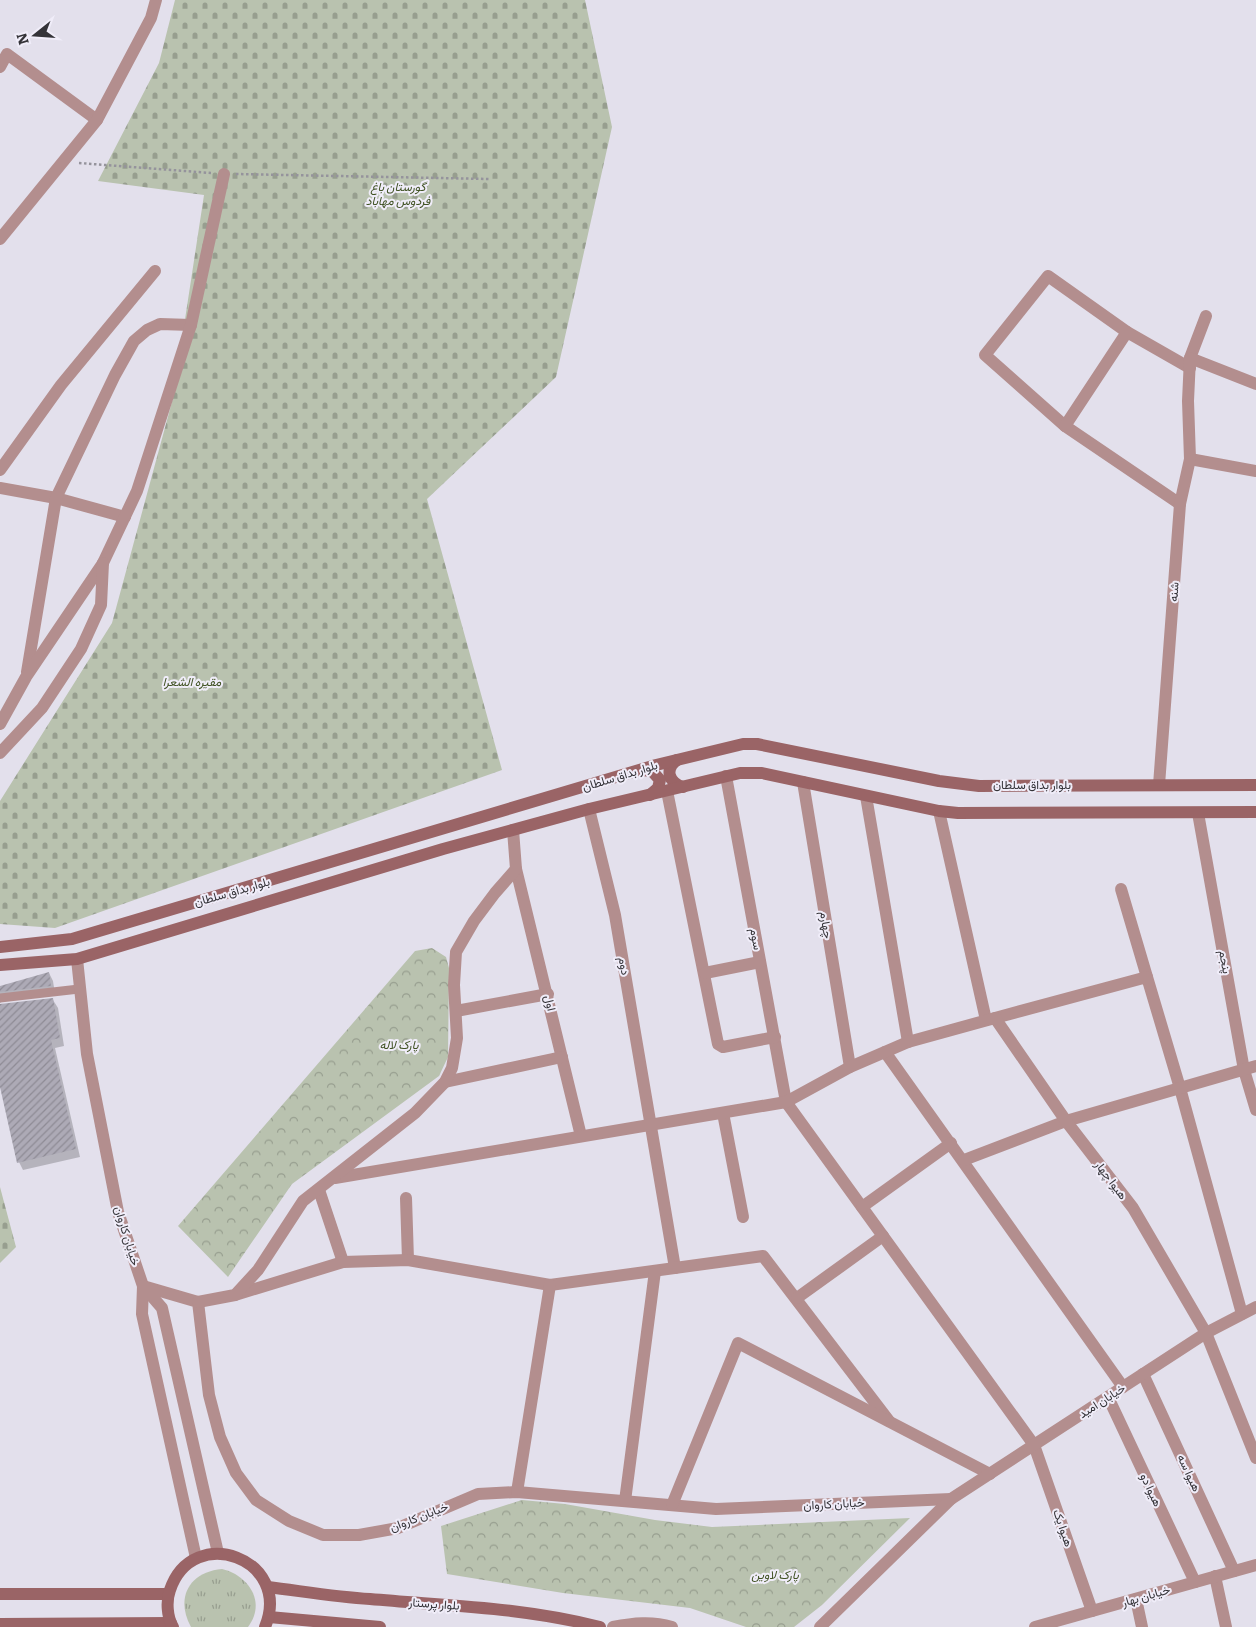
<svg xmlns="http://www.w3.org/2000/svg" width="1256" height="1627" viewBox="0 0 1256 1627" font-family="Literata,Vazirmatn,serif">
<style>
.grass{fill:url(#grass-tufts)}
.cemetery{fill:url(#cemetery-stones)}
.park{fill:url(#park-crowns)}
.shadow{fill:#0003}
.building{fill:url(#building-hatch)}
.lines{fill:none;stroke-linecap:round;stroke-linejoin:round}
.path{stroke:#95939c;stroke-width:2.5;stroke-dasharray:2.5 2.5;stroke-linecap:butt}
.service{stroke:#b38e8e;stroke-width:9}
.minor{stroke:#b38e8e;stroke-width:12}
.tertiary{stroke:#b38e8e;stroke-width:12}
.secondary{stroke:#9a6466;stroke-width:12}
.labels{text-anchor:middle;stroke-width:4;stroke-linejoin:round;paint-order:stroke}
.park-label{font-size:12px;font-style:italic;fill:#415325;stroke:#f0edf9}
.street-label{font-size:12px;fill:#343338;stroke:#f0edf9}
</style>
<defs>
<pattern id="grass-tufts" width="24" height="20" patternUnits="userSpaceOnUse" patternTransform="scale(1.25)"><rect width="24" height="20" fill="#b9c2af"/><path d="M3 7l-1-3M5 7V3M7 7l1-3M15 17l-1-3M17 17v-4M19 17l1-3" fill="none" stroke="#979e8f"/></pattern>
<pattern id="cemetery-stones" width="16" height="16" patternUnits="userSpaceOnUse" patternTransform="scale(1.25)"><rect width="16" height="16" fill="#b9c2af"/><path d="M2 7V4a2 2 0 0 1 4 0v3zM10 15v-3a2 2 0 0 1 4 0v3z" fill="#979e8f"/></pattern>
<pattern id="park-crowns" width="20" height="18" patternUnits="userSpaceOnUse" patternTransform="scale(1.25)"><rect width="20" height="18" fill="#b9c2af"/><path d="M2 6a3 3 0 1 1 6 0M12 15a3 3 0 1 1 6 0" fill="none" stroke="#979e8f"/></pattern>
<pattern id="building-hatch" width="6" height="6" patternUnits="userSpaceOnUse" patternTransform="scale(1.25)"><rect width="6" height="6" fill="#adaab6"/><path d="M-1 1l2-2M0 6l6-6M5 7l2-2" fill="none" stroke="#8e8b95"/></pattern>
</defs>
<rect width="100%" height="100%" fill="#e3e0ec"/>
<path class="grass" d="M222 1569C248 1575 267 1602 248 1627H191C175 1598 189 1572 222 1569Z"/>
<g class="cemetery">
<path d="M175 0H585L612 127 556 377 427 499 502 770 55 928 0 924V801L112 623 173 398 204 195 98 181 159 63Z"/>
<path d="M0 1187 16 1247 0 1263Z"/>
</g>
<g class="park">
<path d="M432 948 446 957 449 968 448 1057 439 1076 292 1184 228 1277 178 1226 415 951Z"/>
<path d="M522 1500 565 1504 655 1520 712 1527 910 1518 822 1605 794 1627H746L690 1608 563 1593 447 1574 441 1526Z"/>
</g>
<g class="shadow">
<path d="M49 973 53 981 55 994 4 1000 0 1003V987Z"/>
<path d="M53 1000 58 1008 64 1046 55 1048 80 1157 23 1170 19 1162 0 1081V1005Z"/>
</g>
<g class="building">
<path d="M49 972 51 986 0 992V986Z"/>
<path d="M53 998 60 1038 51 1040 76 1149 17 1163 0 1087V1004Z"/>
</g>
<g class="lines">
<g class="path">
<path d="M79 163 211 173"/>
<path d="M236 174 489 179"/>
</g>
<path class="service" d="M0 998 79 989"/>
<g class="minor">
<path d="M1190 358 1206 316"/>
<path d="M1065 426 985 355 1048 276 1127 332"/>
<path d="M1190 459 1256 471"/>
<path d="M0 470 61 385 155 271"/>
<path d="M0 488 56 498 125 517"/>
<path d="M1180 504 1065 426 1127 332 1190 368"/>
<path d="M27 672 56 498 115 375 134 341 147 330 160 324 191 325"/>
<path d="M0 724 26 677 103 563 137 491 191 325 224 174"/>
<path d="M0 753 42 708 81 649 101 605 103 563"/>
<path d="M726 776 786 1102 1034 1445 1092 1611"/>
<path d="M803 782 850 1067"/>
<path d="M1159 785 1180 504 1190 459 1188 401 1190 358 1256 384"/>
<path d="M667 791 718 1044 723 1047 775 1037"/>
<path d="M866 796 908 1042"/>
<path d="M589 809 615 915 675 1268"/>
<path d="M939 811 986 1020"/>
<path d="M1198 813 1244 1070 1256 1110"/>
<path d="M516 869 581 1136"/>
<path d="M1121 889 1147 977"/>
<path d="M705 973 760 962"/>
<path d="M456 1011 548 994"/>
<path d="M995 1018 1147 977 1180 1088 1242 1314"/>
<path d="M885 1052 1123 1387"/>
<path d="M445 1082 562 1057"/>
<path d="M723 1113 743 1217"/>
<path d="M964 1160 1066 1121 1256 1066"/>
<path d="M335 1178 786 1102 850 1067 908 1042 995 1018 1066 1121 1133 1208 1206 1333 1256 1458"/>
<path d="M319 1190 343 1262"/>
<path d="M406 1198 408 1260"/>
<path d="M862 1207 951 1143"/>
<path d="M143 1286 198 1302 209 1395 220 1437 236 1473 256 1500 289 1521 323 1535H359L398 1528 478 1494 517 1492 716 1509 951 1499"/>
<path d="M235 1295 343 1262 408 1260 550 1285 763 1256 889 1421"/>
<path d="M797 1298 883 1236"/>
<path d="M198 1302 235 1295 258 1270 303 1201 415 1113 445 1082 452 1068 457 1038 454 985 456 952 474 921 495 893 516 869 513 830"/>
<path d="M1143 1374 1234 1571"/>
<path d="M1108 1397 1195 1582"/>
<path d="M517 1492 550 1285"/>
<path d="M625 1501 655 1271"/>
<path d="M672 1505 738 1343 990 1474"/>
<path d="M1215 1576 1226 1627"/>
<path d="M1136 1599 1142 1627"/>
<path d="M820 1627 951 1499 1206 1333 1256 1307"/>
<path d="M1035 1627 1256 1565"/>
</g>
<g class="tertiary">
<path d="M0 67 7 54 97 120"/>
<path d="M0 239 97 120 151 18 156 0"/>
<path d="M77 959 87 1054 118 1212 143 1286 142 1314 196 1558"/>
<path d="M143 1286 162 1308 218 1553"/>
<path d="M613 1627C633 1623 652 1621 672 1627"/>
</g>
<g class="secondary">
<path d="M677 760C664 769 669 783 683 787"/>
<path d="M641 770 652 771 660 780 658 788 650 795"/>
<path d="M0 947 72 939 656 765 743 744H757L939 781 979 786 1256 785"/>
<path d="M0 965 77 959 443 849 589 809 740 773H762L939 811 958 813 1256 812"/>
<path d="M268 1587C301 1591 336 1597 370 1599 449 1606 522 1607 600 1627"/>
<path d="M0 1594H168"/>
<path d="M269 1617 380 1627"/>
<path d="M0 1624 171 1623"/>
<path d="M173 1627C167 1617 166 1601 170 1590 193 1522 293 1559 265 1627"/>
</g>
</g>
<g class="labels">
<g class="park-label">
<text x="398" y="191">گورستان باغ<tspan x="398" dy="14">فردوس مهاباد</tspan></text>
<text x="192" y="686">مقیره الشعرا</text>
<text x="399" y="1049">پارک لاله</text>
<text x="775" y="1579">پارک لاوین</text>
</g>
<g class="street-label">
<text transform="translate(1174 592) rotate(-86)" y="4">شنه</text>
<text transform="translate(620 776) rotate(-17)" y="4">بلوار بداق سلطان</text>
<text x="1032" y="789">بلوار بداق سلطان</text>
<text transform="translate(232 892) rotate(-16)" y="4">بلوار بداق سلطان</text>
<text transform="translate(826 925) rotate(81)" y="4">چهارم</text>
<text transform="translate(756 939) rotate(79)" y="4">سوم</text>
<text transform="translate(1225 962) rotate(80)" y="4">پنجم</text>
<text transform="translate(624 966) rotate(80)" y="4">دوم</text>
<text transform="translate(550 1003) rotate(77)" y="4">اول</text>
<text transform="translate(1111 1180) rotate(53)" y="4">هیوا چهار</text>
<text transform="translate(127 1236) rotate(73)" y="4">خیابان کاروان</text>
<text transform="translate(1102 1401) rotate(-33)" y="4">خیابان امید</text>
<text transform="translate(1189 1473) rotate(65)" y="4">هیوا سه</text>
<text transform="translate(1151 1490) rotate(65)" y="4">هیوا دو</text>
<text transform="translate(834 1504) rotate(-3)" y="4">خیابان کاروان</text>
<text transform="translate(419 1517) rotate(-21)" y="4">خیابان کاروان</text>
<text transform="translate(1063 1528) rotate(71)" y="4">هیوا یک</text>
<text transform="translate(1146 1596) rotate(-16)" y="4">خیابان بهار</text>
<text transform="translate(434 1604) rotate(4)" y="4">بلوار پرستار</text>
</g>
</g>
<g transform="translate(35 35) rotate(253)" stroke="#f0edf9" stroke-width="4" paint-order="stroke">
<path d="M0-4L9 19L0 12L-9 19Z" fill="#343338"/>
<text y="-8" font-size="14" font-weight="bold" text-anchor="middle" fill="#343338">N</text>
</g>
</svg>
